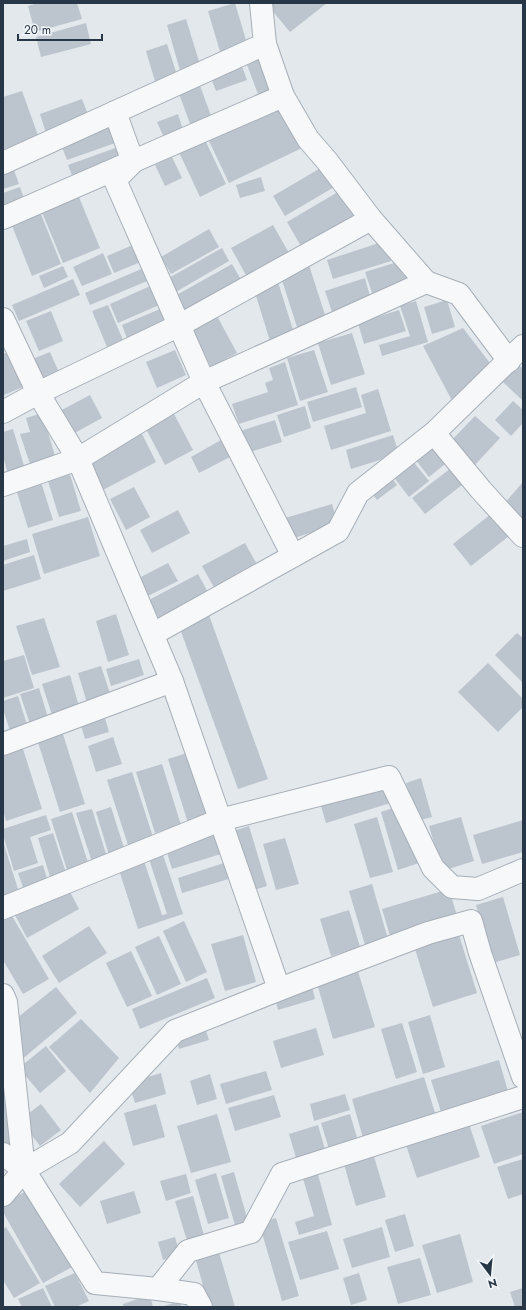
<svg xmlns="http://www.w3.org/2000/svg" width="526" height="1310" viewBox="0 0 526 1310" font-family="Jost,sans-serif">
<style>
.building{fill:#bcc4cd}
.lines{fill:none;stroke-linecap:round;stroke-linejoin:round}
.minor-casing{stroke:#a7afb8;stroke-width:24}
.minor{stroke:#f6f8fa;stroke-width:22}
</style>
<rect width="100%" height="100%" fill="#e3e8ed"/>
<g class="building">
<path d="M38 3H77L82 19 35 32 28 6Z"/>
<path d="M235 3 248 47 221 55 208 11Z"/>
<path d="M266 3H327L290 32Z"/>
<path d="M186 19 201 68 181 74 167 25Z"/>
<path d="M86 23 91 44 41 57 36 37Z"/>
<path d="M167 44 179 81 157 88 146 51Z"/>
<path d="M262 51 278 96 261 102 244 57Z"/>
<path d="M240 61 247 80 216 91 209 73Z"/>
<path d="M199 83 213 121 192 129 178 91Z"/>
<path d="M22 91 39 138 3 151V97Z"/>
<path d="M82 99 90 120 47 136 40 114Z"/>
<path d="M282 101 304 147 229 183 207 137Z"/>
<path d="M178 114 184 133 165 140 157 122Z"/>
<path d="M112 123 118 142 67 160 60 142Z"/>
<path d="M204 138 226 184 200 197 178 150Z"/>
<path d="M118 147 122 161 73 178 68 165Z"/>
<path d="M172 157 182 178 165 186 155 165Z"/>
<path d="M12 165 19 184 3 189V168Z"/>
<path d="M324 166 336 186 285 216 273 196Z"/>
<path d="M261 177 265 191 240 198 236 185Z"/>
<path d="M20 187 26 204 3 212V193Z"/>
<path d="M343 189 359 215 302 248 287 222Z"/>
<path d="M76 190 100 248 63 263 39 205Z"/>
<path d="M38 207 61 264 32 276 9 218Z"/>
<path d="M273 225 289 253 247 277 231 248Z"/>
<path d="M209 229 219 247 171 274 161 257Z"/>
<path d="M385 241 391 261 333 279 327 260Z"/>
<path d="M135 244 143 261 114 273 107 256Z"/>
<path d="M222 248 229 261 174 293 167 279Z"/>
<path d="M103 253 112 274 82 286 73 267Z"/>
<path d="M404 260 410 281 372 293 365 272Z"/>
<path d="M232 264 243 283 184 317 173 297Z"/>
<path d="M309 265 326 318 297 327 280 274Z"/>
<path d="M63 266 68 277 44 288 39 276Z"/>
<path d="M146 267 152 279 90 305 85 293Z"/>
<path d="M365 278 371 300 332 312 325 291Z"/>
<path d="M73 279 80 295 19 321 12 305Z"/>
<path d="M277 279 294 333 270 341 253 286Z"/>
<path d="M157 283 166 302 118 323 110 304Z"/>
<path d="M447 300 455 327 432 334 424 307Z"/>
<path d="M416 301 428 342 382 356 379 345 410 336 400 306Z"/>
<path d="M108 305 123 340 107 347 92 311Z"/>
<path d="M165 307 172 323 128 341 122 325Z"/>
<path d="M399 310 406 331 364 344 358 323Z"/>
<path d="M51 311 63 341 39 351 26 321Z"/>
<path d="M217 316 237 353 211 367 191 329Z"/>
<path d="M463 328 496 371 457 410 423 346Z"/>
<path d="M352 333 365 374 331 385 318 343Z"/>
<path d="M175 350 186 375 157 388 146 362Z"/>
<path d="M314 350 328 392 300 401 287 358Z"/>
<path d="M11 351 25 386 4 395 3 354Z"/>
<path d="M50 352 61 377 40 385 30 360Z"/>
<path d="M285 362 298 405 239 424 232 404 268 392 265 383 273 380 269 368Z"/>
<path d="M518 364 523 369V401L502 381Z"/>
<path d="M356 387 362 407 313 422 307 402Z"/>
<path d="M378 389 391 431 331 450 324 426 366 413 361 395Z"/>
<path d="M90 395 102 418 71 435 58 412Z"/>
<path d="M513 401 523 410V423L511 436 495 420Z"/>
<path d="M305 406 311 428 284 437 277 415Z"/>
<path d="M173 412 193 450 165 465 145 427Z"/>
<path d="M42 413 56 459 31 467 20 434 30 432 26 418Z"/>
<path d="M475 416 500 438 472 468 447 445Z"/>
<path d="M275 420 282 442 247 453 240 431Z"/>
<path d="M13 429 25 469 8 474 3 456V432Z"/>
<path d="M141 432 156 462 101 491 85 462Z"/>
<path d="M393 435 399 454 351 469 346 450Z"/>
<path d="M432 437 450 460 429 477 411 454Z"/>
<path d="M221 440 230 457 199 473 191 457Z"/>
<path d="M408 455 429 481 409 497 389 471Z"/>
<path d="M455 465 467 481 425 514 412 498Z"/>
<path d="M69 471 81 511 59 517 47 478Z"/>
<path d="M387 472 397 485 377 500 368 488Z"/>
<path d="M41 482 53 520 28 528 16 489Z"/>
<path d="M523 482V521L503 505Z"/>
<path d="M134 487 150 517 126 530 110 499Z"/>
<path d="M332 504 338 524 288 540 282 519Z"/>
<path d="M178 510 190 533 152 553 140 530Z"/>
<path d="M491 514 509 536 471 566 453 544Z"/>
<path d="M88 517 100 556 44 574 32 534Z"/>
<path d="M27 539 30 552 3 561V546Z"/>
<path d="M245 543 259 568 216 591 202 566Z"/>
<path d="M34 555 41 579 3 591V565Z"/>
<path d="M168 563 178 581 148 596 139 578Z"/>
<path d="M198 574 210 596 161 622 149 600Z"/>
<path d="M116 614 129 655 108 662 96 621Z"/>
<path d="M209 615 268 779 238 789 179 626Z"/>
<path d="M44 618 60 667 32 675 16 626Z"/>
<path d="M517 633 523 638V683L495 655Z"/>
<path d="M24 655 34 688 3 698V661Z"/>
<path d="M139 659 144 675 111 686 106 669Z"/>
<path d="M488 663 523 699V707L498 732 458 692Z"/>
<path d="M101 666 112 699 88 706 78 673Z"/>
<path d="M70 675 80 710 53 718 42 684Z"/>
<path d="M39 688 49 721 31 727 20 694Z"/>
<path d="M18 696 28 728 11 734 3 709V701Z"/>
<path d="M105 718 109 732 85 739 81 725Z"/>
<path d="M61 728 85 804 60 812 36 736Z"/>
<path d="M113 737 122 764 96 772 88 746Z"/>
<path d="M23 749 42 809 6 821 3 810V756Z"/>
<path d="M187 753 207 817 188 823 168 759Z"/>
<path d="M162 764 181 825 155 833 136 772Z"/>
<path d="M132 772 154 840 129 848 107 780Z"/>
<path d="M389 775 397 801 326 823 318 796Z"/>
<path d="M421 778 432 817 417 821 406 783Z"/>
<path d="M408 803 425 861 398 870 381 812Z"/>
<path d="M111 807 125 851 109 855 96 812Z"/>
<path d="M92 809 107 857 92 862 76 813Z"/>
<path d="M72 812 89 866 68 873 51 819Z"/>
<path d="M46 815 51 830 30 837 38 863 14 871 3 835V829Z"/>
<path d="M377 817 393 872 370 878 354 824Z"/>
<path d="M461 817 474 861 442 871 429 826Z"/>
<path d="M523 820V852L482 864 473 835Z"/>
<path d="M249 826 267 886 247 892 230 832Z"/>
<path d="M214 832 221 854 172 869 165 846Z"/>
<path d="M53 833 67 876 51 880 38 838Z"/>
<path d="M285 838 299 884 276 890 263 844Z"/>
<path d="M3 841 21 899 3 904Z"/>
<path d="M162 852 183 914 138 929 118 867 143 858 162 915 167 914 148 856Z"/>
<path d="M227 862 232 878 182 893 178 878Z"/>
<path d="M43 865 49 885 25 893 18 873Z"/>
<path d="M372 884 388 939 365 945 349 891Z"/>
<path d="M67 886 79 909 27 938 15 915Z"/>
<path d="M449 889 458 919 391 939 382 909Z"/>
<path d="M503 897 520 955 493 963 476 905Z"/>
<path d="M349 910 360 947 331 956 320 919Z"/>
<path d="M12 916 49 979 23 994 3 960V921Z"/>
<path d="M184 921 207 972 186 982 163 931Z"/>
<path d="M89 926 107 953 59 983 42 956Z"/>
<path d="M243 935 256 982 225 991 211 944Z"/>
<path d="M459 935 477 993 433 1007 415 949Z"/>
<path d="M159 936 181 984 157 995 135 947Z"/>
<path d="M131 951 152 996 127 1007 106 963Z"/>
<path d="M357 968 375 1027 333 1039 316 980Z"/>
<path d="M207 978 215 998 140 1029 132 1009Z"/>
<path d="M311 982 315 999 278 1010 274 994Z"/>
<path d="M56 987 77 1013 20 1061 17 1018Z"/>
<path d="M430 1015 445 1067 423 1074 408 1022Z"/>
<path d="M81 1019 119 1058 90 1093 49 1047Z"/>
<path d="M203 1021 209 1040 179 1049 173 1030Z"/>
<path d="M402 1023 417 1072 396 1079 381 1029Z"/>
<path d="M316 1028 324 1055 281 1068 273 1041Z"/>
<path d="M46 1046 66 1071 40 1093 19 1068Z"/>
<path d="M499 1060 509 1095 442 1115 431 1080Z"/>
<path d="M266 1071 272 1090 226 1104 220 1084Z"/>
<path d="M161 1073 166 1094 135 1103 129 1083Z"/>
<path d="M210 1074 217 1099 197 1105 190 1081Z"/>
<path d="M3 1076 17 1156 3 1144Z"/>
<path d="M424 1077 436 1116 363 1138 352 1099Z"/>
<path d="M345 1094 350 1110 314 1121 310 1104Z"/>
<path d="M274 1095 281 1117 235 1131 228 1108Z"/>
<path d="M41 1104 61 1130 40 1146 20 1120Z"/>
<path d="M156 1104 165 1137 133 1146 124 1113Z"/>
<path d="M523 1112V1154L494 1164 481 1126Z"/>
<path d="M217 1114 231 1162 191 1173 177 1126Z"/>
<path d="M350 1114 358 1141 329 1149 321 1123Z"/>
<path d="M469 1124 480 1157 417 1178 406 1145Z"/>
<path d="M318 1125 326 1153 297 1161 289 1134Z"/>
<path d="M104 1141 125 1164 80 1207 59 1184Z"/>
<path d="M373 1153 386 1197 356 1206 343 1161Z"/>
<path d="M523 1159V1194L508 1199 497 1167Z"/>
<path d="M317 1171 332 1225 299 1235 295 1222 314 1216 302 1175Z"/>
<path d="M234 1172 249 1225 236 1229 221 1176Z"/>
<path d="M216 1173 229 1218 208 1224 195 1180Z"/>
<path d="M186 1174 191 1193 166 1201 160 1181Z"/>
<path d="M28 1190 72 1267 43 1283 3 1212V1204Z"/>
<path d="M134 1191 141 1213 107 1224 100 1201Z"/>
<path d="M193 1196 205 1239 188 1244 175 1201Z"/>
<path d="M405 1214 414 1246 395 1252 385 1220Z"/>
<path d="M276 1218 299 1296 282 1301 259 1223Z"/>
<path d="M6 1227 40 1283 14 1298 3 1280V1229Z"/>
<path d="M382 1227 390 1257 352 1268 343 1239Z"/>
<path d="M327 1231 339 1269 300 1280 288 1242Z"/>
<path d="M460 1234 473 1282 437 1293 422 1245Z"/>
<path d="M175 1237 180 1255 163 1260 158 1242Z"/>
<path d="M218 1249 235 1307H209L195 1257Z"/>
<path d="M420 1258 431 1295 398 1304 387 1267Z"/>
<path d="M75 1273 89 1301 76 1307H55L45 1286Z"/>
<path d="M359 1273 367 1300 351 1305 343 1278Z"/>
<path d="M43 1288 52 1307H22L18 1299Z"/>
<path d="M523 1288V1307H515L510 1292Z"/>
<path d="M150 1295 153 1307H124L123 1304Z"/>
<path d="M180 1301 181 1307H161Z"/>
</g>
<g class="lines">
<g class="minor-casing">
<g id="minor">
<path d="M261 3 265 44 283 96 308 139 327 161 371 219 426 282"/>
<path d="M115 112 133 162 115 180 204 382 293 556"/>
<path d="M3 163 265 44"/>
<path d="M3 218 283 96"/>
<path d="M3 319 38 393 78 459 172 681 3 744"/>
<path d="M523 346 434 433 481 490 523 536"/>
<path d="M3 412 38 393 180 325 371 219"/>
<path d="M3 485 78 459 204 382 426 282 459 294 509 361"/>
<path d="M153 634 338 531 358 493 434 433"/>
<path d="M172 681 279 989"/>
<path d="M3 908 220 820 389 777 433 868 452 887 478 889 523 870"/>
<path d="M3 995 6 1002 24 1170 3 1195"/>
<path d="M3 1154 24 1170"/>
<path d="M158 1289 188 1251 251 1232 282 1174 523 1097"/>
<path d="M201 1307 194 1294 158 1289 95 1283 24 1170 70 1143 175 1031 293 984 428 933 471 921 480 953 523 1077"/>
</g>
</g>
<use href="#minor" class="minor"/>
</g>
<rect width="526" height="1310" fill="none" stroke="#283747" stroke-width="8"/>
<g transform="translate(490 1274) rotate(164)" stroke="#f3f6f9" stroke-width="3" paint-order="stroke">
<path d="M0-3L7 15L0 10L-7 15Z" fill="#283747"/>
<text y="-6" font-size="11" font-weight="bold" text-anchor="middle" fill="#283747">N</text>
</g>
<path d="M18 34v6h84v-6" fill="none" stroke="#283747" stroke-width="2"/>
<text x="24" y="34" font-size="12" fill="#283747" stroke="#f3f6f9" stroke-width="3" paint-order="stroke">20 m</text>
</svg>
